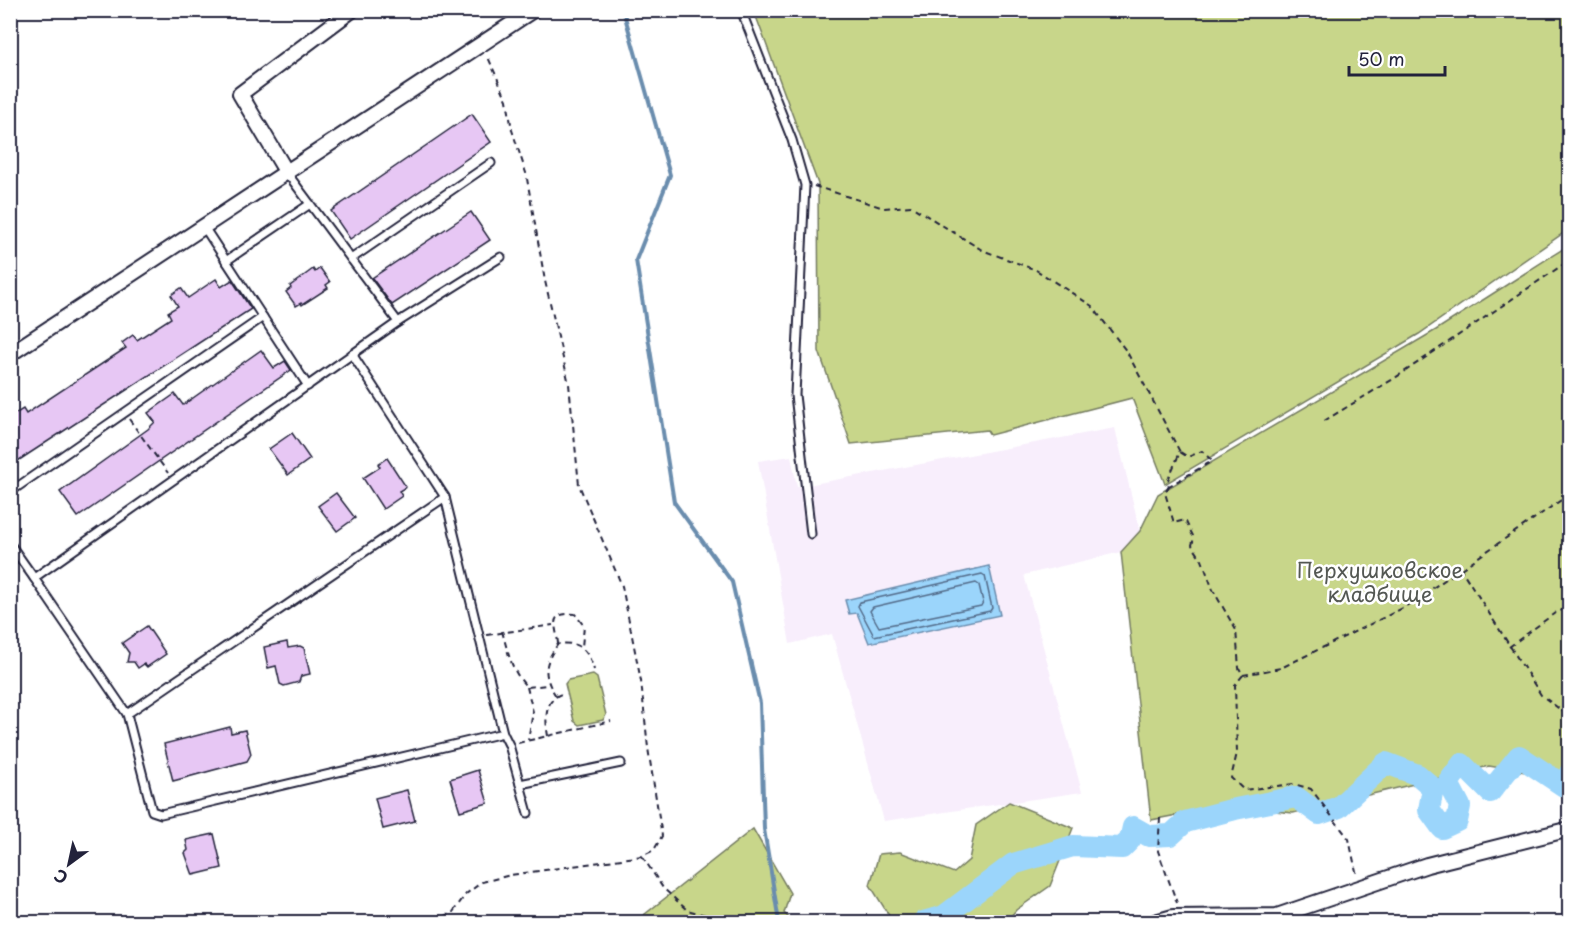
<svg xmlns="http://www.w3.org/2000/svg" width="1580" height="933" viewBox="0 0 1580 933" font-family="'Playpen Sans',sans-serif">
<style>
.built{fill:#f8eefc}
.green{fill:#c8d68a;stroke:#757c62;stroke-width:1.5}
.water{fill:#9bd5fb;stroke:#6b8dae;stroke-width:1.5}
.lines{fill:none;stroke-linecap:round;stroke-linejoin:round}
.shore{stroke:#526a88;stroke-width:1.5}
.stream{stroke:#6b8dae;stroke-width:4}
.river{stroke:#9bd5fb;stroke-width:22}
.building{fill:#e7c7f4;stroke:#22223b;stroke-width:1.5}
.lane-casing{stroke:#22223b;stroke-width:11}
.street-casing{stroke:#22223b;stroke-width:18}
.path{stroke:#22223b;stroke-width:2;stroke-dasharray:6 4.5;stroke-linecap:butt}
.lane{stroke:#fff;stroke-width:7}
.street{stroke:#fff;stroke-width:14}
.labels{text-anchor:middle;stroke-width:5;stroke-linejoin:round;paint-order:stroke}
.park-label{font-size:21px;fill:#545853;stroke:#fff}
</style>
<rect width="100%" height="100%" fill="#fff"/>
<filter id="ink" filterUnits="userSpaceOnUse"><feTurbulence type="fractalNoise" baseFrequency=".0167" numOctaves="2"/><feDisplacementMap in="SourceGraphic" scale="12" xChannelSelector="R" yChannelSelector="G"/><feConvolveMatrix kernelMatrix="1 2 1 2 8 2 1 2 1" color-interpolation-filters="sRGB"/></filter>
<g filter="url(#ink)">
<path class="built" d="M1115 428 1140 531 1121 552 1024 575 1082 792 884 821 832 634 790 644 758 461 791 456 797 487Z"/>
<g class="green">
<path d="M754 11H1569V229L1419 334 1165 484 1132 398 990 435 987 430 851 444 819 351 818 184Z"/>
<path d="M1569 245V779L1489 766 1293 813 1247 808 1244 802 1151 820 1121 552 1140 531 1158 494 1436 330Z"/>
<path d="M593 675 597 678 606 715 603 720 579 725 574 721 565 684 568 680Z"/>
<path d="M1009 802 1073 828 1050 886 1016 910 1006 922H893L870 885 879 854 900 852 954 873 969 860 976 825Z"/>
<path d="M753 829 790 893 784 913 793 922H635Z"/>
</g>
<path class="water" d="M989 566 1000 615 869 643 857 613 849 614 845 600Z"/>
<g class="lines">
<g class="shore">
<path d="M982 574 985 576 992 608 990 611 874 636 858 606 860 602Z"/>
<path d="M976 583 979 585 983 602 981 606 879 627 870 611 873 607Z"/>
</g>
<path class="stream" d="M623 10 670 175 636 260 674 502 732 582 760 703 764 829 779 922"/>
<path class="river" d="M923 922 944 916 1013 864 1073 846 1122 848 1130 840 1133 827 1149 836 1171 835 1185 822 1235 809 1296 797 1319 814 1339 807 1386 763 1418 775 1433 788 1429 810 1442 828 1457 821 1460 806 1448 783 1462 764 1490 792 1519 756 1564 786 1570 773"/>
</g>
<g class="building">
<path d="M472 114 491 142 350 239 331 211Z"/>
<path d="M471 212 490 240 392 305 372 278Z"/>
<path d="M320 268 330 282 326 285 328 288 302 305 301 303 296 306 286 292 291 288 290 286 313 269 315 272Z"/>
<path d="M216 279 221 287 232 280 251 309 10 466V417L23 409 26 414 126 348 122 343 133 335 137 340 171 318 168 312 178 306 171 295 181 288 188 298Z"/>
<path d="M261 350 274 368 285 361 291 370 78 517 60 492 148 429 155 422 148 413 175 394 183 405Z"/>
<path d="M292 433 310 459 288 475 269 449Z"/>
<path d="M387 458 406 487 399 491 402 496 383 509 363 478 380 467 378 464Z"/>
<path d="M336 493 355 518 337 531 318 506Z"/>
<path d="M147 626 166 654 147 667 144 664 138 668 134 662H127L129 653 122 643Z"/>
<path d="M287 642 288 648 300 646 304 648 310 674 301 676 299 682 284 686 280 684 276 666 268 668 264 647Z"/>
<path d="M230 727 231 733 245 730 251 754 247 761 173 781 164 744Z"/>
<path d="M478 770 488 803 460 811 450 779Z"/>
<path d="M407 790 415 821 383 829 375 798Z"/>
<path d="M214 834 222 868 193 875 185 853 188 850 186 840Z"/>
</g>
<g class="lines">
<g class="lane-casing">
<g id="lane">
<path d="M741 10 792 140 805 185 795 395 811 534"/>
<path d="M204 227 308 386"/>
<path d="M351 259 491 163"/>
<path d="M226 261 310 204"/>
<path d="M398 322 501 257"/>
<path d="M10 492 263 317"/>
<path d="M10 544 34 578 398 322 287 173"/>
<path d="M34 578 127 714 152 811 161 814 503 733 445 497 352 354"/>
<path d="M127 714 445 497"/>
<path d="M503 733 509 745 528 813"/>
<path d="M520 784 621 763"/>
</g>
</g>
<g class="street-casing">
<g id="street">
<path d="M287 173 240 94 352 10"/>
<path d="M10 354 533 10"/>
<path d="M1155 922 1173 917 1277 916 1427 865 1570 829"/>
</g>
</g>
<g class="path">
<path d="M814 186 884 208 911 206 982 250 1036 270 1092 306 1127 352 1180 452 1167 482 1169 486 1212 461 1202 451 1188 457 1180 452"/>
<path d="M129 419 168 473"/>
<path d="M1324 421 1395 378 1570 260"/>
<path d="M1169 486 1165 493 1174 523 1185 520 1194 538 1192 545 1202 560 1213 590 1236 630 1239 668 1243 675 1235 685 1237 753 1231 778 1244 790 1294 784 1311 789 1349 839 1357 876"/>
<path d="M1461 569 1570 494"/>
<path d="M502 631C508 652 511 671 527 687L548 685"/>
<path d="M487 635 553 625"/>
<path d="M558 644C557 626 546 612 575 614L584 626 582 647"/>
<path d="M1509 647 1555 613 1570 607"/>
<path d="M1243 675 1281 668 1403 608 1461 569 1541 695 1570 717"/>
<path d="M527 687 533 712 528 740"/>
<path d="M556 696C542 675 544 663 558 644 580 641 588 650 594 670"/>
<path d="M548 736C545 718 544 699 564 693"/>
<path d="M518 743 611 721"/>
<path d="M1160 818 1158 851 1177 903"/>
<path d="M642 856 663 888 687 910 732 922"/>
<path d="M434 922 453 912 466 894 482 882 511 875 642 856 654 850 662 836 648 748 641 681 622 586 579 485 569 384 545 281 526 173 512 130 507 100 487 55"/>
</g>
<use href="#lane" class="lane"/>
<use href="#street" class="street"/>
</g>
</g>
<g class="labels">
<g class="park-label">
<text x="1380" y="578">Перхушковское<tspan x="1380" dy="24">кладбище</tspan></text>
</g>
</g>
<rect width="1580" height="933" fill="none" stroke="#fff" stroke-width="36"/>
<rect x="18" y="18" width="1544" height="897" fill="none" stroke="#22223b" stroke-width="2" filter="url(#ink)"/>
<g transform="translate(69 864) rotate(213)" stroke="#ffffff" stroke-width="4.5" paint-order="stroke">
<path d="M0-4.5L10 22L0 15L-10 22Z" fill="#22223b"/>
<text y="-9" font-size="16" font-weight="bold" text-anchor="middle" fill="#22223b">С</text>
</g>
<path d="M1349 66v9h96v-9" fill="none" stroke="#22223b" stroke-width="3"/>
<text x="1358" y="66" font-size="18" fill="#22223b" stroke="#ffffff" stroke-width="4.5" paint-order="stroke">50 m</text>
</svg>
